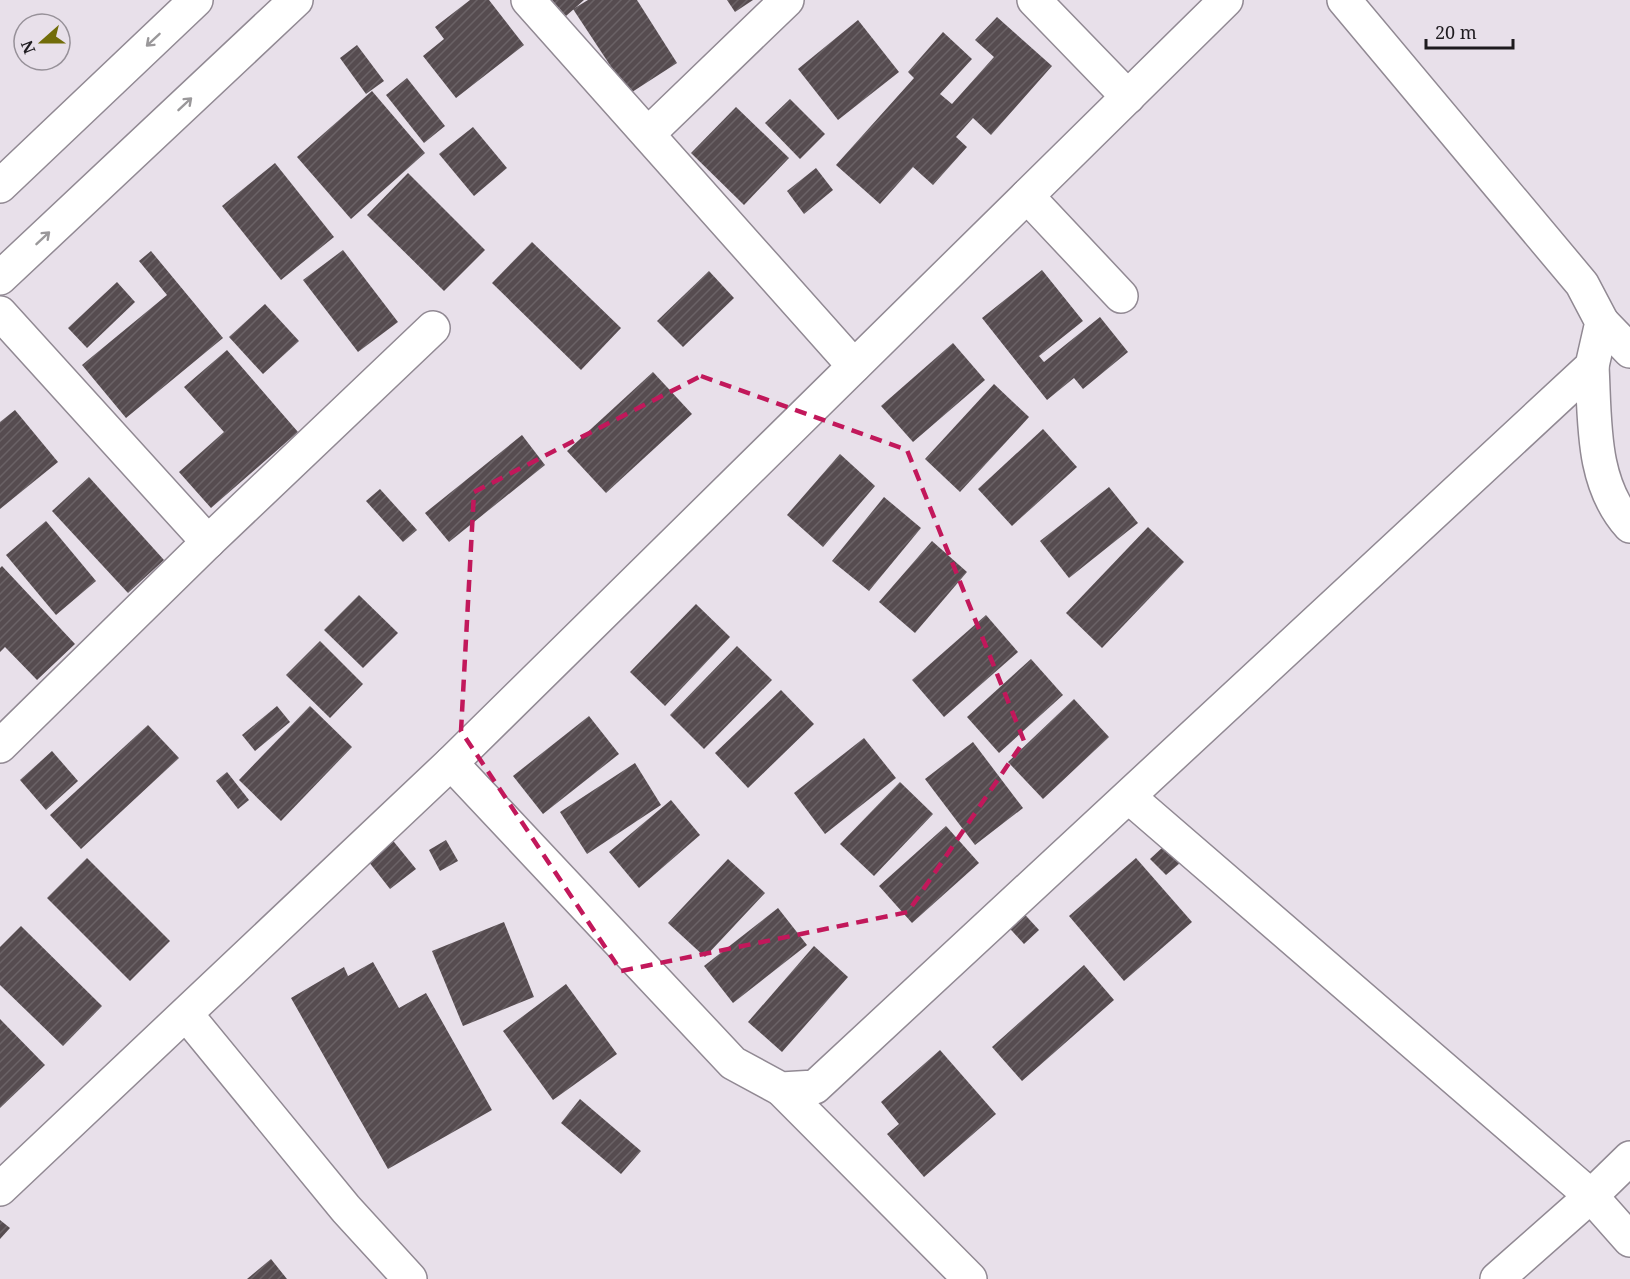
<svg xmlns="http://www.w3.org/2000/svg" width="1630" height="1279" viewBox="0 0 1630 1279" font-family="'Noto Serif',serif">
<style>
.building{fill:url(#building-hatch)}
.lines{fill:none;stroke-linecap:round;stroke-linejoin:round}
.minor-casing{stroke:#918993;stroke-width:36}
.minor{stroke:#fff;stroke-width:33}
.oneway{stroke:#9a989a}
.marked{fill:none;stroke:#c2185b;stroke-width:4.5;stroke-dasharray:12 8;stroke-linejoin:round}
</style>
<defs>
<pattern id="building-hatch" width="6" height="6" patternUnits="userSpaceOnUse" patternTransform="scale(1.5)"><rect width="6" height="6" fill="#564c50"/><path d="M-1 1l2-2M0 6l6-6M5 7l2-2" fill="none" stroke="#6a6266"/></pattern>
</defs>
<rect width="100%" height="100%" fill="#e8e0ea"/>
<g class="building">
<path d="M470 0H489L524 45 456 98 423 56 444 39 435 27Z"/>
<path d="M552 0H584L566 16Z"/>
<path d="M588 0H637L677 63 629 94 573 9Z"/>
<path d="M727 0H753L735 12Z"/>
<path d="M997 17 1052 66 991 135 973 118 956 137 967 147 933 185 913 167 880 204 836 165 914 78 908 72 943 32 972 59 940 94 952 104 994 57 975 40Z"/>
<path d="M858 20 899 72 838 120 798 69Z"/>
<path d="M357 45 384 81 366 94 340 58Z"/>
<path d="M407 78 445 126 424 143 386 95Z"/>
<path d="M372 91 425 153 351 219 297 157Z"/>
<path d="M790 99 825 134 800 159 765 123Z"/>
<path d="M736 107 789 158 744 205 691 153Z"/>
<path d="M473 127 507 168 474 196 439 154Z"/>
<path d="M275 163 334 237 281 280 222 206Z"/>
<path d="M816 168 833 190 804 214 787 191Z"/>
<path d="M408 173 485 250 444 291 367 215Z"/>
<path d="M532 242 621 328 581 370 492 283Z"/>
<path d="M343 250 398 322 358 352 303 280Z"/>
<path d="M151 251 223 338 126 418 82 365 167 295 139 261Z"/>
<path d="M1042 270 1083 321 1039 356 1044 362 1100 317 1128 352 1083 389 1074 378 1047 400 982 318Z"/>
<path d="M709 271 734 298 683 347 657 321Z"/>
<path d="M117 282 135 302 87 348 68 328Z"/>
<path d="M265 304 299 341 263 374 229 337Z"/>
<path d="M953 343 985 380 913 442 881 406Z"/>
<path d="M227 350 298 432 211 508 179 472 224 432 184 387Z"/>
<path d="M653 372 692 414 606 493 567 451Z"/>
<path d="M994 384 1029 417 960 492 925 459Z"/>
<path d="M15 410 58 462 0 509V422Z"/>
<path d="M1043 429 1077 467 1012 526 978 489Z"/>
<path d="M522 435 545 465 449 542 425 513Z"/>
<path d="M840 454 875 486 823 547 787 515Z"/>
<path d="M89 477 164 560 128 593 52 511Z"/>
<path d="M1109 487 1138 523 1069 578 1040 541Z"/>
<path d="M380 489 417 530 403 542 366 501Z"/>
<path d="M884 497 921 528 869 591 832 561Z"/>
<path d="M46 521 96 581 56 615 6 555Z"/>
<path d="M1148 527 1184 562 1102 648 1066 613Z"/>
<path d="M932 541 967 572 915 633 879 602Z"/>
<path d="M2 566 75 644 37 680 5 647 0 652V568Z"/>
<path d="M359 595 398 633 363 668 324 630Z"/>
<path d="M696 604 730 637 665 706 630 672Z"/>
<path d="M986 615 1018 652 944 717 912 680Z"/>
<path d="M320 641 363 684 330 718 286 675Z"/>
<path d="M737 646 772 680 704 749 670 715Z"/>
<path d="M1031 659 1063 695 999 753 967 717Z"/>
<path d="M781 690 814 724 748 788 715 753Z"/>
<path d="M1074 699 1109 737 1043 799 1008 762Z"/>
<path d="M277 706 290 722 255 751 242 735Z"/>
<path d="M310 706 352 747 281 821 239 780Z"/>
<path d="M589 716 619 754 543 814 513 776Z"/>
<path d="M148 725 179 758 81 849 50 815Z"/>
<path d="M864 738 896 778 825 834 794 793Z"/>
<path d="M973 742 1023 808 975 845 925 779Z"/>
<path d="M52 751 78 781 46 810 20 780Z"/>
<path d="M635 763 661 805 587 854 560 812Z"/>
<path d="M227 772 249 800 238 809 216 781Z"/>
<path d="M900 782 933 814 874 876 840 844Z"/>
<path d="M671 800 700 835 639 888 609 852Z"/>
<path d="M946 826 979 863 912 923 879 886Z"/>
<path d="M390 837 416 869 390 889 365 857Z"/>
<path d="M446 840 458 861 440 871 429 850Z"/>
<path d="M1164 846 1180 863 1166 875 1150 859Z"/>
<path d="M87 858 170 941 130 981 47 898Z"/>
<path d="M1136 858 1192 922 1124 981 1069 916Z"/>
<path d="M728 859 765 893 705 957 668 923Z"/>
<path d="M1017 906 1039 930 1024 944 1002 920Z"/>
<path d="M778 908 807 945 733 1003 704 966Z"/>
<path d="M504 922 534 997 463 1026 432 951Z"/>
<path d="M21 926 102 1006 63 1046 0 985V947Z"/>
<path d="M814 946 848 977 782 1052 748 1022Z"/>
<path d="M373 962 399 1008 426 993 492 1110 388 1169 291 998 344 967 348 976Z"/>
<path d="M1084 965 1114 1000 1022 1081 992 1047Z"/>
<path d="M566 984 617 1054 553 1100 503 1031Z"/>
<path d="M0 1019 45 1065 0 1108Z"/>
<path d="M940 1050 996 1114 924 1177 887 1134 899 1124 881 1102Z"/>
<path d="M580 1099 641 1151 621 1174 561 1123Z"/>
<path d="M0 1220 10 1228 0 1239Z"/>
<path d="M271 1259 287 1279H247Z"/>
</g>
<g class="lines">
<g class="minor-casing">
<g id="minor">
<path d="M528 0 854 366"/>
<path d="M1034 0 1128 97"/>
<path d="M648 134 787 0"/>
<path d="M0 186 196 0"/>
<path d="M1027 196 1121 296"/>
<path d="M0 278 296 0"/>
<path d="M0 313 208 542"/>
<path d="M1602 322 1630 351"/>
<path d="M1592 366C1595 421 1591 483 1630 526"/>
<path d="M0 746 208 542 433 328"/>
<path d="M451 763 733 1063 781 1089 815 1087 1592 366 1602 322 1582 284 1344 0"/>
<path d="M1129 797 1591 1196 1630 1240"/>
<path d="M186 1014 346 1209 410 1279"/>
<path d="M781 1089 970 1279"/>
<path d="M0 1189 451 763 1226 0"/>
<path d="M1497 1279 1591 1196 1630 1158"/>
</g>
</g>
<use href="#minor" class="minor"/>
</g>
<defs><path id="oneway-shaft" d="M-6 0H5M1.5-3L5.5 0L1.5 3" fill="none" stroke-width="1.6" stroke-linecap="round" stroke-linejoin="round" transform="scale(1.5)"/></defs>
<g class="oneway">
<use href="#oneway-shaft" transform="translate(153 40) rotate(137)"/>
<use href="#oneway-shaft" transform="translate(185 104) rotate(-43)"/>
<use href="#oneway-shaft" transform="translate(43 238) rotate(-43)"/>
</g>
<path class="marked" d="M701 376 907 450 1024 741 908 912 621 971 461 731 474 492Z"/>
<g transform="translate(42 42) rotate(249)"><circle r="28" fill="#e8e0ea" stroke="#979199" stroke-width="1.5"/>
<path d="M0-4.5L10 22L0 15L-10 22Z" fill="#726d0a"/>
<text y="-9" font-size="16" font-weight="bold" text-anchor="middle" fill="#1e1b1f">N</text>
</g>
<path d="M1426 39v9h87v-9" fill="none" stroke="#1e1b1f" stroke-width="3"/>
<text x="1435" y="39" font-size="18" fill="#1e1b1f" stroke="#e8e0ea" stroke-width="4.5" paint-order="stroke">20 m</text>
</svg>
